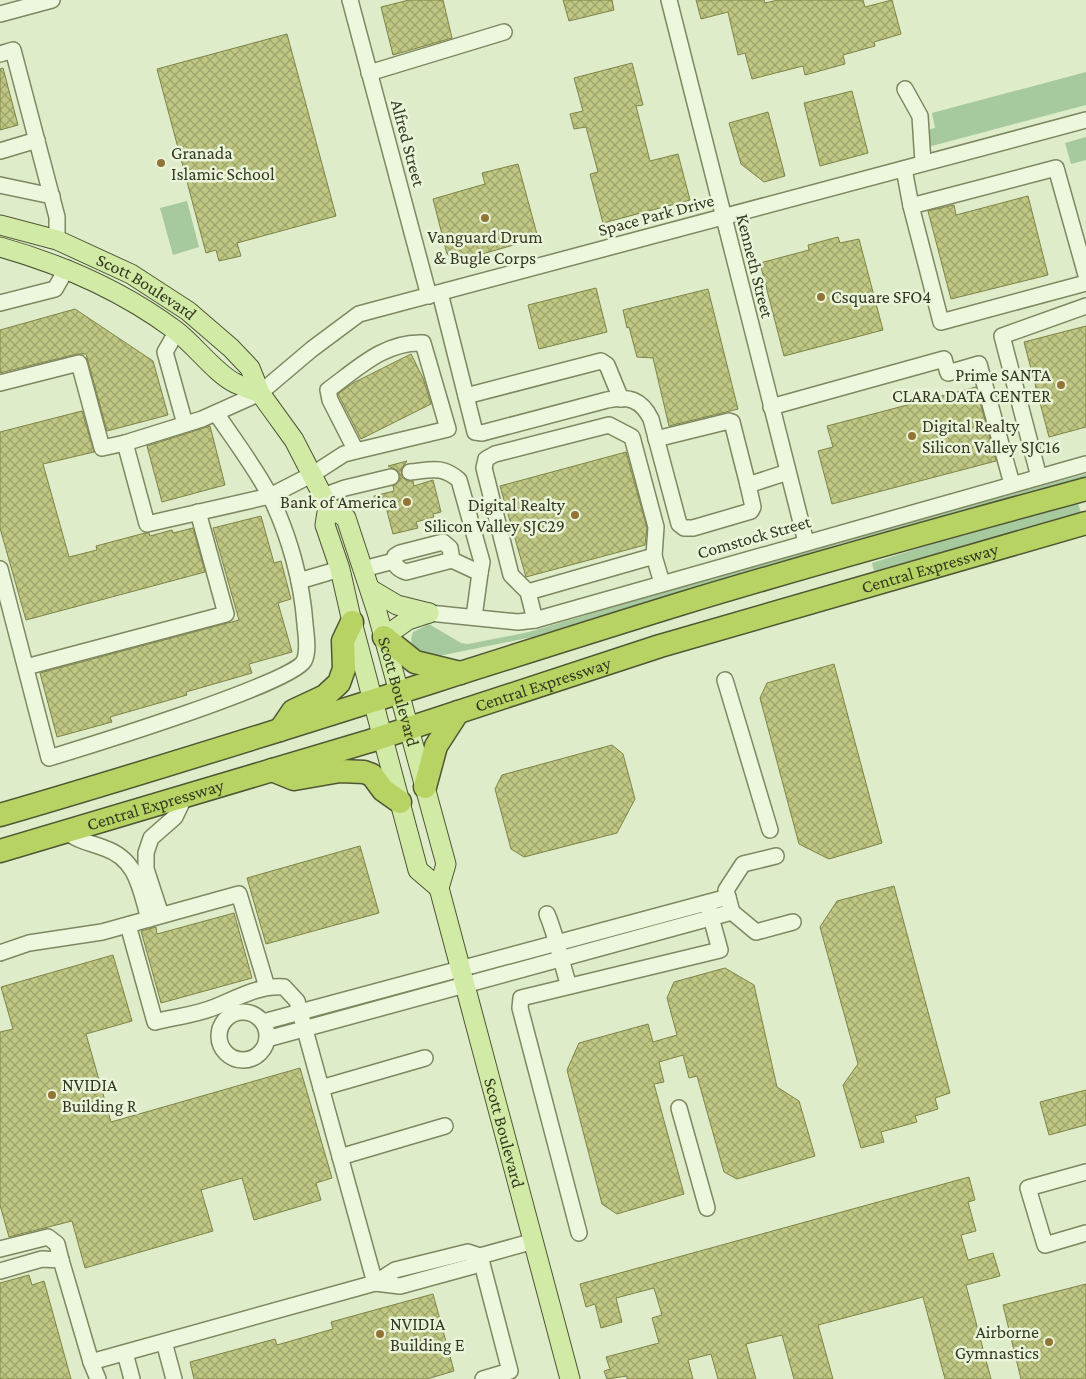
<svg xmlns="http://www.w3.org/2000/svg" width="1086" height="1379" viewBox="0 0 1086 1379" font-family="'Crimson Pro',serif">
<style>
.grass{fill:#a6c99e}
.building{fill:url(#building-cross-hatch);stroke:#7f8447}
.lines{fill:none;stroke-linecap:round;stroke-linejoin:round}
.minor-casing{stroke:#7e875f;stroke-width:18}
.major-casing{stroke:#505633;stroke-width:21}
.highway-casing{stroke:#505633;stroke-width:25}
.minor{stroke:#edf7dd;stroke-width:15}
.major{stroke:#d1eba6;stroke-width:19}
.highway{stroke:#b7d363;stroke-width:22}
.poi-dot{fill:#927434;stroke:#e9f4d9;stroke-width:2}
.labels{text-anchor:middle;stroke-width:5;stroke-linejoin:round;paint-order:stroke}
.street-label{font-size:18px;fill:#353922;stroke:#e9f4d9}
.poi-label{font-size:18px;fill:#353922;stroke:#e9f4d9;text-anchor:start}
</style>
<defs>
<pattern id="building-cross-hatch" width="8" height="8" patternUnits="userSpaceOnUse" patternTransform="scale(1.25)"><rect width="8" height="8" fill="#bfc783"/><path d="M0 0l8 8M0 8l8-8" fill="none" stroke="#9ca36b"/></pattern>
</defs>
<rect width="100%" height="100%" fill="#deecca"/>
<g class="grass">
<path d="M1086 72V105L928 147 927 130 935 128 932 113Z"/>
<path d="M1086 137V160L1071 164 1065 143Z"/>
<path d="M187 201 199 247 173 255 160 208Z"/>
<path d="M1086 474V477L840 544 532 637 429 658C417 651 407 647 413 632L429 624 461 643 468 644 529 632 837 541Z"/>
<path d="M1078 503 1081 513 874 571 872 563 954 537Z"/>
</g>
<g class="building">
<path d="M409 0H443L452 38 393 55 381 7Z"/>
<path d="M563 0H612L614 10 569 21Z"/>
<path d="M696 0H764L765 3 778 0H863L865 7 892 0 901 34 874 42 875 46 843 55 845 64 805 75 803 66 752 79 745 53 738 55 728 12 701 19Z"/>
<path d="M287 34 336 216 237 243 241 256 219 261 216 250 206 253 157 69Z"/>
<path d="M632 63 643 105 636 106 650 161 678 154 690 200 603 223 590 174 598 172 586 127 574 129 570 114 583 111 574 78Z"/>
<path d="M3 68 18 125 0 130V69Z"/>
<path d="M852 91 868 153 820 166 804 103Z"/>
<path d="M768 112 785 176 764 182 741 164 729 123Z"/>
<path d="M518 164 538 238 458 261 447 254 433 199 485 184 482 173Z"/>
<path d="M1028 196 1048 275 951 299 928 211 954 205 956 215Z"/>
<path d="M838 237 840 243 859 239 883 330 784 356 760 263 809 250 808 245Z"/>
<path d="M596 288 607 332 539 349 528 305Z"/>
<path d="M708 289 738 409 669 426 653 358 637 357 629 327 627 328 623 310Z"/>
<path d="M75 309 153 361 168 415 107 431 86 354H77L0 373V330Z"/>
<path d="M1086 326V427L1049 437 1024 342Z"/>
<path d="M411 354 423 378 431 404 361 439 338 394 353 383Z"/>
<path d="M976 387 996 461 832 504 818 451 833 447 827 426Z"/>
<path d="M82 411 94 452 43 464 69 557 97 550 96 546 145 533H149L150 536 172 530 173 533 193 528 205 572 26 620 0 528V432Z"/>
<path d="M210 426 225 485 162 502 147 446Z"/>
<path d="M626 452 647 528 645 545 526 577 500 486Z"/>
<path d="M407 461 401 469 402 477 407 481H413L414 486 433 480 441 512 433 514 434 517 416 522 418 528 393 534 386 507 377 510 374 496 394 491 393 486 400 480V474L397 470 388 466Z"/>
<path d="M261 516 274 563 281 561 291 599 278 603 292 652 249 664 252 673 186 692 187 695 110 717 112 722 57 737 40 673 239 620 213 528Z"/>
<path d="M834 664 882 843 829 859 799 844 760 698 767 683Z"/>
<path d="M612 745 623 754 635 799 617 833 524 857 511 849 495 789 502 775Z"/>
<path d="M360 846 379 913 266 944 247 878Z"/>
<path d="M894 886 950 1093 935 1098 938 1109 915 1116 917 1122 881 1132 884 1142 861 1148 843 1085 858 1064 820 927 837 901Z"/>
<path d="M234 913 252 978 161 1003 141 931 156 927 157 934Z"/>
<path d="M113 955 132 1021 86 1034 111 1122 300 1068 332 1178 316 1183 321 1200 254 1220 242 1178 201 1190 213 1231 85 1268 72 1221 9 1237 0 1205V1032L13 1029 1 987Z"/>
<path d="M725 968 754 985 777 1087 799 1101 815 1156 737 1179 724 1172 697 1076 689 1078 683 1055 659 1062 664 1082 654 1084 684 1194 617 1214 602 1204 567 1070 579 1043 648 1024 653 1042 677 1035 667 998 674 982Z"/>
<path d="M1086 1090V1125L1049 1135 1040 1102Z"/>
<path d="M969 1177 975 1200 968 1202 976 1231 961 1235 968 1260 993 1253 1000 1276 966 1285 991 1379H945L923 1297 818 1325 833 1379H794L782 1335 746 1344 756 1379H718L711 1354 688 1360 693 1379H627V1376L607 1379 604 1371 610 1369 606 1357 659 1343 652 1318 662 1315 654 1288 616 1298 622 1322 601 1328 595 1304 586 1307 580 1284Z"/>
<path d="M29 1275 32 1285 44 1281 71 1379H0V1283Z"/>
<path d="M1086 1284V1379H1021L1003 1305Z"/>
<path d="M433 1294 454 1371 427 1379H194L190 1362 275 1339 277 1345 333 1329 331 1322Z"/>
</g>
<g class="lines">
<g class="minor-casing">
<g id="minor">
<path d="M350 0 429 296"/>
<path d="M669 0 806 542"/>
<path d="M0 14 52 0"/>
<path d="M0 54 13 50 57 217V240"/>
<path d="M369 73 504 32"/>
<path d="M905 89 920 116 923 163"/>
<path d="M0 151 37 140"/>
<path d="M904 169 911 206 941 322 1086 283"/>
<path d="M0 185 52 196"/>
<path d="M911 206 1056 168 1086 275"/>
<path d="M440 293 475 432 482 433 607 400C629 396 641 399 651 419L679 524 684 528H693L751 511 753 507 748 485 788 472"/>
<path d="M0 303 55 289 67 268"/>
<path d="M177 331 165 352 185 424"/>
<path d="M0 383 79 363 102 448 125 443 147 524 270 496 313 474 344 454 356 451 448 429 423 343C385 341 357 369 328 390L330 400 356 451"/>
<path d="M466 396 601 361 607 365 621 399"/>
<path d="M771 407 944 359 948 373 979 364 1012 484"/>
<path d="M656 439 729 421 732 422 748 485"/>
<path d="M125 443 202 419 260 393 312 349 359 314 1086 120"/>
<path d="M410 472C431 470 442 465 459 480L482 562 480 573"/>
<path d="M1039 477 1002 336 1086 306"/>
<path d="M323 496 345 488 391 477"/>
<path d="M452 560 450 548 443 542 400 553 395 556C393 564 397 569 406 572L452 560 480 573 474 617"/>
<path d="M0 569 49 758C85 747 293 683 304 661 309 651 306 635 305 624 302 581 289 535 270 496 255 467 234 440 216 413"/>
<path d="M363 569 394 561"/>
<path d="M299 581 340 569"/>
<path d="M528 592 654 556"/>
<path d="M429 613 518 622 535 620 1086 464"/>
<path d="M535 620 528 592 511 575 484 468 486 459 495 454 609 425 632 437 656 527 654 556 662 583"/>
<path d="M26 667 226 614 198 512"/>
<path d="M725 680 770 830"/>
<path d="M65 831C80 842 88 842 104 848 137 859 140 888 149 919"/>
<path d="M776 856 743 864 726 890 732 912 756 932 793 922"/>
<path d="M547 914C557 938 561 962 569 986"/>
<path d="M161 915 146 869V853L151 838 175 817 185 796"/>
<path d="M128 925 155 1022C174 1017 196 1015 215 1007 237 998 259 985 284 987L297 1001 375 1283"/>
<path d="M0 953 29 943 102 932 239 894 267 987"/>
<circle cx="243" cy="1036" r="24"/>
<path d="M263 1022 728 897"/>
<path d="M267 1039 732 912"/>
<path d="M321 1088 425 1058"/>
<path d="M679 1108 707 1208"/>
<path d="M340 1157 445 1126"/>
<path d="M1086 1172 1028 1188 1045 1245 1086 1233"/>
<path d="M579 1233 520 1008 521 998 720 950 707 903"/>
<path d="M0 1249 48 1237 57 1244 61 1260"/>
<path d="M480 1256 510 1371 483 1379"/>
<path d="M0 1271 42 1259 61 1260 91 1362 375 1283 395 1270 468 1252 480 1256 534 1241"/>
<path d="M375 1283 400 1286 473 1266 480 1256"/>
<path d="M164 1342 174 1379"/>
<path d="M125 1353 132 1379"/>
<path d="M91 1362 98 1379"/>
</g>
</g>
<g class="major-casing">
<g id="major">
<path id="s1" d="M0 225 57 240 131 274 188 311 231 348 250 368 260 393 294 440 328 506 346 518 377 612 446 864 439 888 570 1379"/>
<path d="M0 247C64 265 121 290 175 330 194 344 215 373 235 383 243 387 252 390 260 393"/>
<path d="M328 506 325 525 340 569 352 622 418 870 439 888"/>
<path d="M370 589 397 605 429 613"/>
<path d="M384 637 408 620 429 613"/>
</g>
</g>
<g class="highway-casing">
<g id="highway">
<path d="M384 637 415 662 460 673"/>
<path d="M280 730 293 711 325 696 339 683 344 669 343 641 352 622"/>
<path d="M272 770 294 779 340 771 364 772 372 775 383 790 400 802"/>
<path d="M425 787 436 746 458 712"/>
<path d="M0 815C228 749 453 674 680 604 815 563 950 526 1086 489"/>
<path id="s2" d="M0 851 370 741 660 646 1086 523"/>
</g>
</g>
<use href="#minor" class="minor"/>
<use href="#major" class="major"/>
<use href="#highway" class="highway"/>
</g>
<g class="poi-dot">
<circle cx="161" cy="163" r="5"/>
<circle cx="485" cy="218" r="5"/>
<circle cx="821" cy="297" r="5"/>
<circle cx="1061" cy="385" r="5"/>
<circle cx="912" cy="436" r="5"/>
<circle cx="407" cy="502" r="5"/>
<circle cx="575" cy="515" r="5"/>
<circle cx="52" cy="1095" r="5"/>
<circle cx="380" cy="1334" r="5"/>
<circle cx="1049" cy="1342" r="5"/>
</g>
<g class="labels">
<g class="street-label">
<text transform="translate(408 143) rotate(75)" y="6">Alfred Street</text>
<text transform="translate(656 215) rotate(-15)" y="6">Space Park Drive</text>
<text transform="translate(755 266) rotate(76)" y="6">Kenneth Street</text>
<text dy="6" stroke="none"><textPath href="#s1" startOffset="160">Scott Boulevard</textPath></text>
<text transform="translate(754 537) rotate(-16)" y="6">Comstock Street</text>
<text dy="6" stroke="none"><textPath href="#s2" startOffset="972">Central Expressway</textPath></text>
<text dy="6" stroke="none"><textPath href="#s2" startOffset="568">Central Expressway</textPath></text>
<text dy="6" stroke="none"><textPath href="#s1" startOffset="655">Scott Boulevard</textPath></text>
<text dy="6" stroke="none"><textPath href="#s2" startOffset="162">Central Expressway</textPath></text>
<text dy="6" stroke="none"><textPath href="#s1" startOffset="1112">Scott Boulevard</textPath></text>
</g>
<g class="poi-label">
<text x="171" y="159">Granada<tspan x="171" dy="21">Islamic School</tspan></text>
<text x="485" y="243" text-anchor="middle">Vanguard Drum<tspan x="485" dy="21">&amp; Bugle Corps</tspan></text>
<text x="831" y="303">Csquare SFO4</text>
<text x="1051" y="381" text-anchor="end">Prime SANTA<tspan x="1051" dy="21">CLARA DATA CENTER</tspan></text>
<text x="922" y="432">Digital Realty<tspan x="922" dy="21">Silicon Valley SJC16</tspan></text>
<text x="397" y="508" text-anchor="end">Bank of America</text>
<text x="565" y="511" text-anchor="end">Digital Realty<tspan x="565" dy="21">Silicon Valley SJC29</tspan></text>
<text x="62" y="1091">NVIDIA<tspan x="62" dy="21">Building R</tspan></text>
<text x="390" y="1330">NVIDIA<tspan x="390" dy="21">Building E</tspan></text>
<text x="1039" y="1338" text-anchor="end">Airborne<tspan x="1039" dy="21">Gymnastics</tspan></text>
</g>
</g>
</svg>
